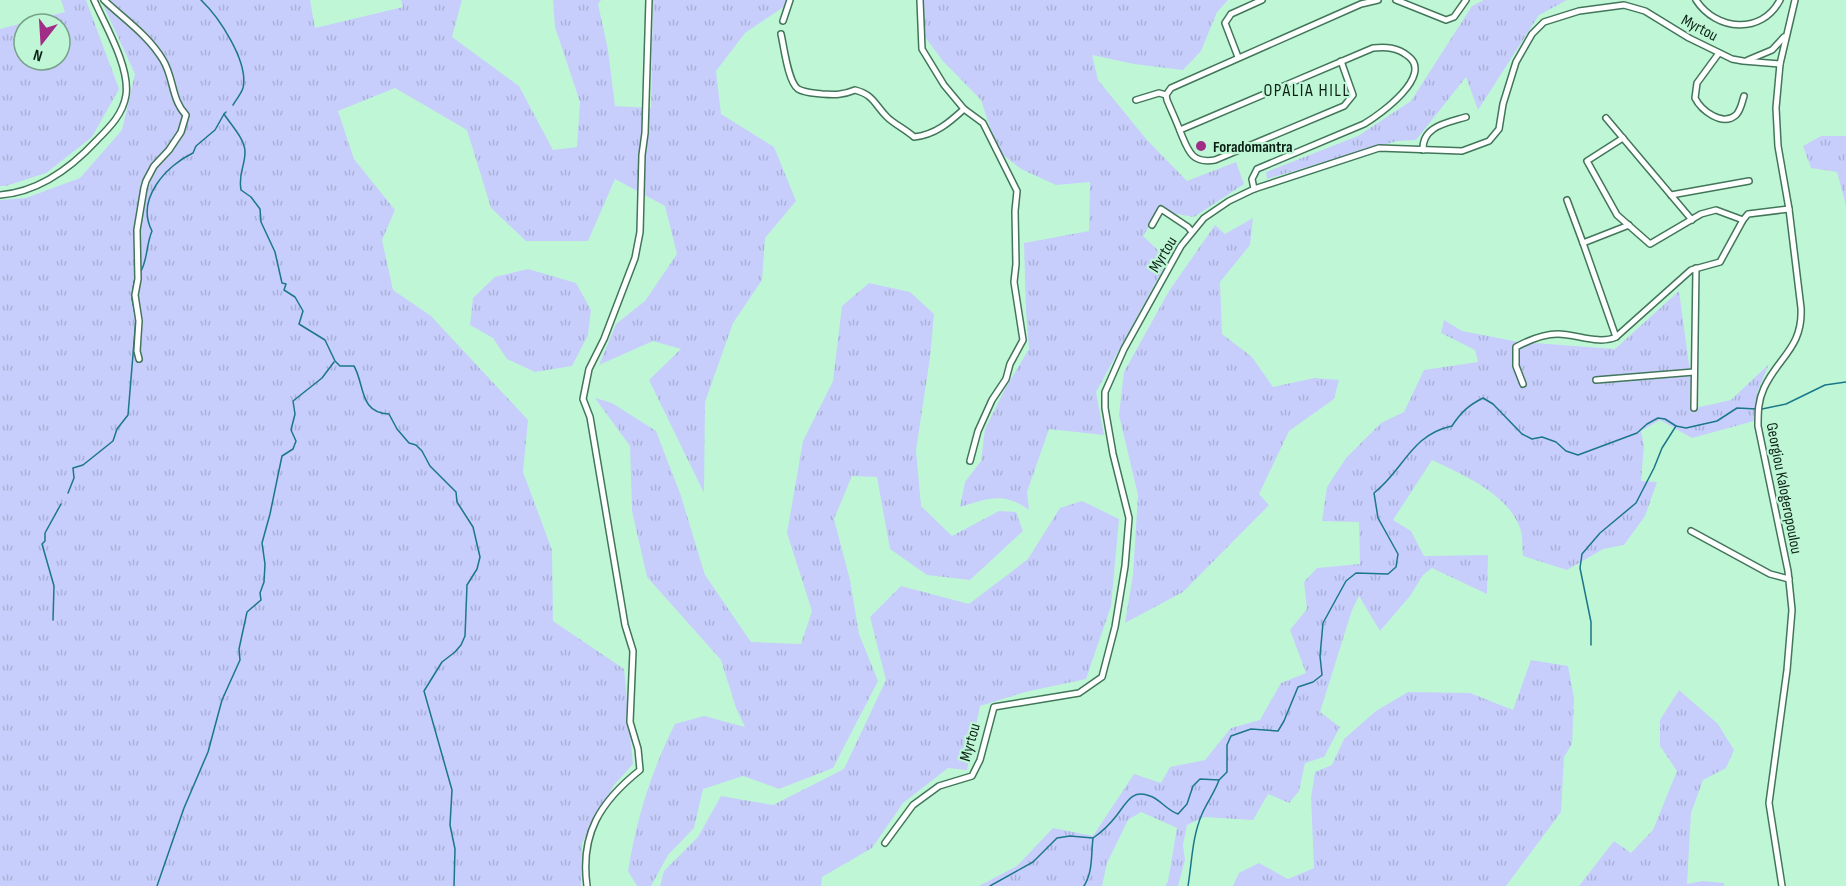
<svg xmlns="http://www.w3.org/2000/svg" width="1846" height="886" viewBox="0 0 1846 886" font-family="'Sofia Sans Condensed',sans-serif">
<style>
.grass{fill:url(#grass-tufts);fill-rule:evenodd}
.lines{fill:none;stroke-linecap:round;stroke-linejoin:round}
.stream{stroke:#1b7789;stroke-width:1.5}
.minor-casing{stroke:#42765a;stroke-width:8}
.minor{stroke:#fff;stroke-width:5}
.poi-dot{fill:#a22d87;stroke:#bff7d6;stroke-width:2}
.labels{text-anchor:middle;stroke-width:4.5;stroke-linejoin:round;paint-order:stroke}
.street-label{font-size:16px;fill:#0c2116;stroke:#bff7d6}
.poi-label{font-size:16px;font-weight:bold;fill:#0c2116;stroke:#bff7d6;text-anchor:start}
.neighbourhood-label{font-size:18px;letter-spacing:1.5px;fill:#0c2116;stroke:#bff7d6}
</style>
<defs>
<pattern id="grass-tufts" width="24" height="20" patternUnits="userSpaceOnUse" patternTransform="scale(1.5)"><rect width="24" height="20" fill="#c7cefb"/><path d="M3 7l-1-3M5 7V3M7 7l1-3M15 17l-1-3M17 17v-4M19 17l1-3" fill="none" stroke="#aab1d6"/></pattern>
</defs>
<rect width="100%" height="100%" fill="#bff7d6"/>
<g class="grass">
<path d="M61 0H86L119 89 92 137 46 173 6 186H0V29L65 12ZM24 24H60V60H24Z"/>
<path d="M101 0H310L315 28 403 7 401 0H462L452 37 519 86 553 150 577 147 580 102 555 27 553 0H601L598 4 608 50 615 106 651 108 653 0H789L788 4 745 33 716 71 721 114 774 147 796 201 765 238 762 280 733 323 705 402 704 493 649 380 681 349 653 341 599 365 616 324 645 301 677 254 665 206 615 179 588 241H526L491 208 467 130 395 88 338 111 354 159 395 210 382 240 393 290 431 316 528 420 523 472 552 550 553 621 624 669 633 764 614 785 582 843 581 886H0V200L26 198 80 178 122 130 135 74Z"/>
<path d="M924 0H1228L1217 12 1201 51 1183 70 1134 64 1092 55 1098 80 1147 140 1187 181 1236 162 1244 184 1194 217 1159 211 1143 236 1168 260 1096 392 1104 435 1049 429 1027 492 1029 510C1003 491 988 499 960 507L965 482 981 461 985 429 1005 389 1029 349 1026 311 1024 243 1089 231 1090 182 1056 185 1021 169 998 151 981 100 943 61 925 37Z"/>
<path d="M1484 0H1567L1539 15 1478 110 1466 77 1416 140 1397 141 1267 179 1266 172 1358 136 1411 101 1472 6Z"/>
<path d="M1821 136H1846V249V206L1837 172 1811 168 1803 146Z"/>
<path d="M1253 218 1250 245 1220 282 1222 334 1252 357 1273 387 1314 378 1339 380 1334 399 1289 431 1259 494 1269 505 1183 592 1125 623 1133 575 1138 495 1119 415 1124 372 1169 291 1215 225 1225 234Z"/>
<path d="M528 269 576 283 591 310 588 335 572 366 535 372 507 359 493 338 470 325 473 298 495 277Z"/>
<path d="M869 283 910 292 934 314 930 358 916 450 921 506 952 536 999 511 1016 512 1023 531 970 580 927 575 890 549 877 477 852 476 834 519 850 580 859 634 878 681 833 768 779 789 743 776 703 789 694 828 668 855 651 886H637L628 871C637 817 651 772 675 724L704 716 745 727 736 708 721 660 647 577 632 511 630 446 595 398 612 403 656 431 681 496 705 575 751 642 801 644 812 611 787 533 803 441 833 381 842 306Z"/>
<path d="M1679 291 1695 408 1731 400 1769 364 1758 390 1754 421 1692 438 1660 420 1641 431 1644 445 1641 481 1657 482 1645 516 1624 545 1603 549 1567 570 1523 556C1522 547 1523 536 1520 528 1507 493 1463 475 1432 460L1393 520 1411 531 1424 556 1488 555 1487 594 1432 568 1423 575 1410 596 1380 631 1359 596 1352 610 1320 712 1340 727 1324 757 1305 763 1299 791 1289 803 1268 794 1253 820 1204 817 1187 825 1183 845 1185 860 1178 886H1165L1168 881 1177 828 1141 812 1128 820 1107 863 1102 886H979L1017 866 1053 828 1093 836 1134 774 1161 783 1170 767 1205 760 1231 728 1260 720 1281 683 1306 673 1290 630 1307 609 1304 582 1317 568 1360 564 1359 522 1322 521 1327 487 1346 458 1381 423 1404 412 1424 370 1478 362 1475 350 1441 333 1444 320 1462 331 1519 342 1615 349Z"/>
<path d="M1082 501 1119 519 1111 606 1086 679 1025 692 980 706 967 770 948 768 903 803 872 848 822 877 821 886H660L664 871 698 837 721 796 773 805 844 769 886 680 870 617 901 586 969 604 1028 559 1060 508Z"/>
<path d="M1531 660 1568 666 1574 698 1572 744 1564 757 1561 812 1506 886H1233L1239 873 1259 863 1288 879 1314 868 1311 798 1315 772 1332 765 1344 739 1376 711 1408 692 1470 693 1513 710Z"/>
<path d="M1679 690 1718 724 1734 750 1726 768 1703 780 1691 813 1687 884 1702 881 1724 883V886H1579L1614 841 1631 853 1653 830 1677 771 1660 746V720Z"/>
</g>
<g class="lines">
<g class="stream">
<path d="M201 0C219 17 249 62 243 88 241 94 236 100 233 105"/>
<path d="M226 112 224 114C231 125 245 139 245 152 245 167 238 173 241 190L251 197 260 209 261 222 275 252 282 283 286 284 284 290 295 297 303 311 299 324 325 340 335 361 340 366H354C365 385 359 413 389 414L397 429 409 443 416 445 422 451 430 466 456 492 457 502 473 527 480 557 477 569 467 585 465 636 461 645 455 652 442 662 424 691 452 790 450 825 455 849 454 886"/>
<path d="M141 271C148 258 146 245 152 231 135 199 167 165 193 153L196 146 215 130 224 114"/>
<path d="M1762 409 1786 404 1825 385 1846 382"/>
<path d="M68 493 74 478 73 468 83 465 113 441 117 429 128 415 136 318 132 299 134 282 136 277"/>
<path d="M53 620 54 586 42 544 45 541V533L61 504"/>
<path d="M1591 645V622L1580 568 1582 554 1600 533 1636 503 1654 468 1662 448 1676 426"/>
<path d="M157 886 184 808 208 752 222 700 240 660 239 649 247 612 261 600 260 593 264 582 265 564 262 543 270 514 282 456 293 449 296 441 291 430 295 414 293 401 322 378 334 362"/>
<path d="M990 886 1033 862 1057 838 1070 836 1093 838C1102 832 1110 824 1117 815 1127 802 1132 789 1150 796 1160 799 1166 810 1178 814L1187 804 1193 786 1200 779 1219 780 1227 772V745L1231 736 1251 729 1278 731 1284 721 1298 687 1313 682 1322 675 1320 656 1323 623 1346 581 1356 573 1388 574 1396 567 1398 554 1378 518 1374 493C1404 470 1410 435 1452 426 1461 412 1469 405 1483 398L1493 404 1522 434 1532 439 1542 437 1556 442 1566 451 1578 455 1637 433 1647 424 1658 418 1665 419 1676 426 1686 428 1717 421 1737 408 1757 409"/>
<path d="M1084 886C1093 872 1091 855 1093 838"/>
<path d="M1188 886C1192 862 1192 837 1202 814 1207 802 1215 792 1219 780"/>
</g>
<g class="minor-casing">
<g id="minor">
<path d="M104 0C124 19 148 35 163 60 174 78 171 99 186 115L181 132 169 150 154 166 146 181 144 188 137 230 138 279 135 295 139 321 137 351 139 359"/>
<path d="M920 0 922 49 944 85 964 109 983 123 1017 191 1015 211 1016 264 1014 282 1023 340 1010 364 1006 379 992 400 978 431 970 461"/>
<path d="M1396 0 1446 20 1454 17 1466 0"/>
<path d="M1696 0C1716 31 1762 35 1780 0"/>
<path d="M783 21 790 0"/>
<path d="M781 34C784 47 788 82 798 89 805 93 814 93 822 94 835 95 843 95 855 90 874 95 874 104 887 117 894 124 905 129 914 137 935 135 950 122 964 109"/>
<path d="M1719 53 1697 83 1695 98C1701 110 1722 127 1736 115 1741 110 1742 102 1744 96"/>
<path d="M1238 57 1225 23 1231 14 1262 0"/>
<path d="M1748 60 1772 50 1784 37"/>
<path d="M1341 61 1353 95 1344 106 1215 160C1191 164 1188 150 1180 131 1176 120 1171 110 1167 100L1166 95 1171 88 1361 4 1378 0"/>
<path d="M1136 100 1159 93 1166 95"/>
<path d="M1606 118 1692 220"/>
<path d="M1180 130 1373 48C1386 47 1397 47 1408 56 1434 75 1381 114 1364 124L1257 169 1252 179 1254 189"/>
<path d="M1623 138 1587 161 1617 215 1650 244 1701 214 1716 210 1743 220"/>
<path d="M1423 150C1422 126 1447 123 1466 117"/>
<path d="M0 195C39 192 71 168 97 140 110 127 123 114 126 95 130 67 105 25 94 0"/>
<path d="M1671 195 1749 181"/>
<path d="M1567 200 1583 243 1629 225"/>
<path d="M1152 225 1161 209 1188 227 1192 232"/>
<path d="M1583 243 1616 337"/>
<path d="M1596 380 1694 372"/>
<path d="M1523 384 1516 366V347C1529 340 1543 334 1558 334 1576 334 1599 345 1616 337L1691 270 1720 262 1743 220 1748 214 1789 209"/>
<path d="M1694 408 1696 268"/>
<path d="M1691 531 1770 574 1789 579"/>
<path d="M885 843 913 805 939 786 972 776 980 760 994 707 1079 693 1102 677 1115 627 1125 566 1129 518 1113 454 1105 408V392L1124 349 1181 246 1204 218 1229 201 1254 189 1379 148 1462 151 1489 141 1499 129 1503 104 1516 62 1532 34 1544 22 1579 11 1624 5 1645 11 1689 38 1732 59 1743 61 1780 64"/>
<path d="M587 886C580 834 600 802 640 770L638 749 630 722 633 651 625 625 590 417 583 399 589 369 604 339 635 258 640 232 642 155 645 133 649 0"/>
<path d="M1782 886 1769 803 1787 670 1792 610 1788 571 1758 426C1758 412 1758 401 1764 388 1778 357 1803 348 1801 308L1789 209 1778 146 1776 108 1780 64 1795 0"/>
</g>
</g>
<use href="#minor" class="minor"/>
</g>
<circle class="poi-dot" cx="1201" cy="146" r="6"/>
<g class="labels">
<g class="street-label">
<text transform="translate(1700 27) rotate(28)" y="6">Myrtou</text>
<text transform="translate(1162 254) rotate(-59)" y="6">Myrtou</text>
<text transform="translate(1785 488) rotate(79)" y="6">Georgiou Kalogeropoulou</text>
<text transform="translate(969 742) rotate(-74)" y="6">Myrtou</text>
</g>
<g class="poi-label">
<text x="1213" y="152">Foradomantra</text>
</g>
<g class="neighbourhood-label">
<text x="1307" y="96">OPALIA HILL</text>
</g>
</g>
<g transform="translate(42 42) rotate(197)"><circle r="28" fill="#bff7d6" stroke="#77a189" stroke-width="1.5"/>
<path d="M0-4.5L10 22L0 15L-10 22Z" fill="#a22d87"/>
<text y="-9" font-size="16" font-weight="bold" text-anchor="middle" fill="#0c2116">N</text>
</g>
</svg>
